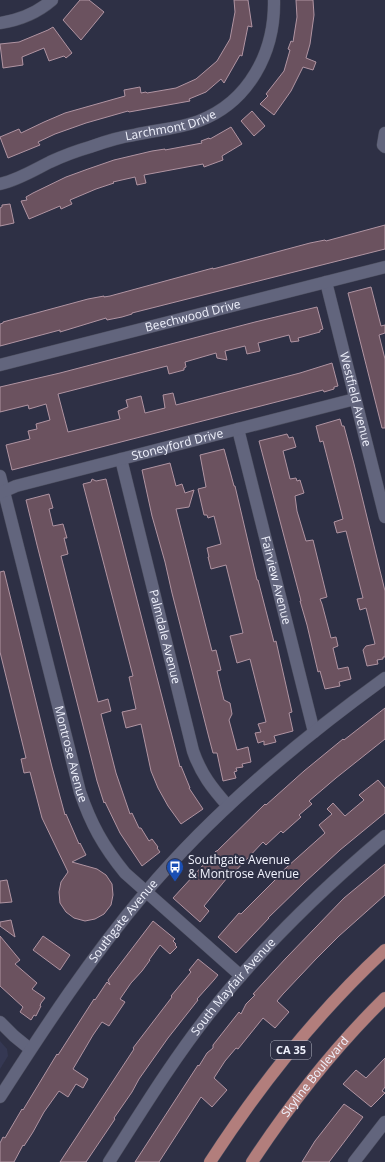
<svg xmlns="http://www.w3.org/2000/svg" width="385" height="1162" viewBox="0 0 385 1162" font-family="'Open Sans',sans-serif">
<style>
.built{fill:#353853}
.building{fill:#6b525f;stroke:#b094a2}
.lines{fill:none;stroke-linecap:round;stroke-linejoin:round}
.minor-casing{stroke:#4a4c5d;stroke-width:13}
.major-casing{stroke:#4a4c5d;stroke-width:13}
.minor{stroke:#62657d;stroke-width:12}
.major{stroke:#b27e7c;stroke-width:12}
.labels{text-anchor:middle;stroke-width:4;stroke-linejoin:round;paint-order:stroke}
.shield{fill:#2e3045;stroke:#b6b8c6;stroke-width:1}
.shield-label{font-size:11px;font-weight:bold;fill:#f0f2fd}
.street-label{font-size:12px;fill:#f0f2fd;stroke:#2e3045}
.poi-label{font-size:12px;fill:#f0f2fd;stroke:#2e3045;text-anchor:start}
</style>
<rect width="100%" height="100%" fill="#2e3045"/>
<path class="built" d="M0 1041 7 1049 8 1056 0 1069Z"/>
<g class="building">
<path d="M80 0H89L104 12 81 40 63 20Z"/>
<path d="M234 0H248L252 27 248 26 242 56 240 55 224 83 221 79 206 92 189 99 190 101 129 112 128 111 86 123 55 134 38 142 40 145 8 158 0 137 19 129 21 133 44 122 65 113 125 96 124 90 140 87 141 93 146 92 147 93 176 88 196 79 217 61 230 39 235 12Z"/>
<path d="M296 0H313L314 15 310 44 306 58 316 62 313 70 303 67 291 91 274 115 260 104 268 96 266 94 284 71 290 50 288 49 291 41 293 42 297 17Z"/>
<path d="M53 27 72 53 66 58 64 56 49 61 44 48 22 57 23 65 3 68 0 44 19 42 48 30Z"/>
<path d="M252 111 265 126 254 136 241 121Z"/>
<path d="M231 127 242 144 222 156 223 160 204 167 203 164 144 175 146 183 137 185 135 177 113 182 114 183 96 189 70 200 72 204 61 209 60 206 29 219 21 201 27 200 26 197 33 193 66 177 88 169 114 160 152 151 165 149V150L202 143 201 141 209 138 210 139Z"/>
<path d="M10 204 14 223 0 226V208L2 207V205Z"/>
<path d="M385 225V249L132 313V314L122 317 107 320 106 318 60 332V330L0 346V324L3 323V322L88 299 104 296V297L110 296 213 268V269L310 243 325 240 326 241Z"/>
<path d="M371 287 381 326 385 325V333L379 335 385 359V428H382L348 293Z"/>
<path d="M317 307 323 329 320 330V332L298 338 299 341 291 342 289 335 258 343 260 351 247 354 245 346 225 351 227 360 217 358 216 353 185 362 186 367 184 368V370L169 374 167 366 58 394 68 432 120 419 118 411 128 407 126 400 141 396 145 413 165 408 163 395 173 393 176 405 300 373 332 363 338 386 334 387V389L324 392 323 390 12 470 6 445 30 439 28 431 37 429 36 424 50 420 46 404 29 409 28 405 0 412V387L60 373 255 322Z"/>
<path d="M340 419 342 426H344L354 464 385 591V657H383V659L377 660 378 664 367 666 363 650 366 646 375 644 366 608 360 610 357 599 363 598 346 531 337 533 334 522 343 519 323 441 320 442 316 426Z"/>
<path d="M287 434 289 438 293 437 296 447 283 451 290 479 296 478 297 481 300 480 304 493 295 496 297 511 306 541 313 540 327 597 320 599 322 604 331 638 336 637 338 646 333 648 338 669 348 667 351 679 339 682 340 686 325 689 320 671 318 672 307 625 300 601H301L259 441Z"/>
<path d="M224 449 234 486H235L257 580H258L274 642 276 641 292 712 289 713 293 731 274 736 276 742 264 745V741L258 743 255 733 261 732 258 724 266 722 250 659 237 663 230 636 243 633 226 565 211 569 208 557H209L207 548 221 544 214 516 208 518 207 515H204L198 489 206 487 200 455Z"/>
<path d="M170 463 176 486 182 484 185 493 194 490 189 507 176 509 212 651 216 650 221 670 217 671 224 700 230 703 232 714 229 720 237 750 248 747 251 762 242 764 243 767 236 768 237 771 234 772 236 778 223 781 217 753H213L209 738 172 593 165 562 152 516 142 470Z"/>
<path d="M92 479 96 481 106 479 180 767 181 766 190 788H189L203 809 181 824 168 806 158 788 151 771 141 724 126 728 122 712 136 709 129 677 133 676 83 484 91 482Z"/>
<path d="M49 494 53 508 49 509 53 526 63 524 67 538H64L68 554 61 556 98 702 108 699 111 711 101 714 116 773 130 814 132 813 139 828H141L149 841 152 839 158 847 157 848 160 852 142 866 120 833 105 802 104 803 97 781 37 545 26 500Z"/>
<path d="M4 571 52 767 65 815 66 814 79 844 80 843 86 855 72 862 97 869 106 875 112 884 113 895 111 905 104 914 95 919 85 921 74 918 66 912 60 903 59 892 61 882 68 872 42 818 30 772 24 773 21 759 26 758 0 652V572Z"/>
<path d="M385 708V739L336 778 309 801 312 804 299 815 301 817 283 833 281 831 266 845 263 842 228 879 227 878 204 906 209 911 200 922 173 898 216 851H217L265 804 266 805 304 771 343 739 344 740Z"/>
<path d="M378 780 385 788V813L340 850 304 883 268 918H269L236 953 218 937 239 913 241 914 279 876 278 875 325 833 319 825 332 814 327 809 333 803 345 816 364 800 359 795Z"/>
<path d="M385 864V895L339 936 316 959 283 994 277 1001 289 1012 275 1028 263 1018 238 1049 236 1048 225 1061 214 1078 227 1090 212 1107 201 1097 159 1162H135L198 1065 199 1066 207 1053 213 1048V1045L239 1012 241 1014 246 1004 255 995 253 994 286 958 288 956 344 898Z"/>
<path d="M7 880 12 902 0 903V881Z"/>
<path d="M11 920 15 937 0 926V922Z"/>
<path d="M153 921 175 939 173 941 176 944 175 945 177 947 170 954 160 945 149 960H150L142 971 131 983 120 999 125 1002 109 1026 102 1022 93 1035 73 1069 88 1079 83 1088 76 1084 68 1097 59 1091 44 1112 33 1132 24 1146 23 1145 14 1162H0V1143L3 1137 5 1138 22 1109 23 1110 57 1054 58 1055 94 999 95 1000 107 982 110 985 108 980Z"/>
<path d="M0 936 20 960 15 964 37 983 32 989 45 998 41 1003 40 1006H41L36 1016 34 1015 31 1020 20 1012 23 1007 0 986Z"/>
<path d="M43 936 70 955 60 970 33 950Z"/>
<path d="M198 959 218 975 214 980 197 999 198 1000 168 1038 139 1079 132 1092 114 1118 115 1119 86 1162H60L134 1049 133 1048 172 997 171 996 191 972 189 970Z"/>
<path d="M385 1058V1087L382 1091 385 1093 371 1107 343 1084 356 1070 366 1078Z"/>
<path d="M344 1104 363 1117 329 1162H302L315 1141Z"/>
</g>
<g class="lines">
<g class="minor-casing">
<g id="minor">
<path d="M0 23C20 20 37 13 52 0"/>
<path d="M385 133 383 145 385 147"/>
<path id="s1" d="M0 184C18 180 34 170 50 162 63 156 76 151 90 147 104 142 119 137 134 135 155 130 178 129 199 121 249 102 275 52 274 0"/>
<path id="s2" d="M326 282 385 517"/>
<path id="s3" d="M0 365 385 267"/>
<path id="s4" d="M238 429 314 732"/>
<path id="s5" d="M121 459 193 751C201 774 212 788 228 806"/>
<path id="s6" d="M0 476 80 792C91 824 103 846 125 873L241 976"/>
<path id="s7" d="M0 493 16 486 355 399"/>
<path d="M0 1022 14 1036 30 1049"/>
<path id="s8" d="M0 1097C45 1027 91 957 145 893 214 811 298 741 385 678"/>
<path id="s9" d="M109 1162C141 1112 172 1061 209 1014 261 948 321 890 385 836"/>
<path d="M354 1162 385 1122"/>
</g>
</g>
<g class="major-casing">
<g id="major">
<path d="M210 1162C260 1085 317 1013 385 950"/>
<path id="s10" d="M252 1162C291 1103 334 1048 385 998"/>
</g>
</g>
<use href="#minor" class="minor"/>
<use href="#major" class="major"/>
</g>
<defs>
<g id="bus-pin" transform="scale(0.9)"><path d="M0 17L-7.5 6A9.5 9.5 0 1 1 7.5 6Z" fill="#1a4fb4" stroke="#2e3045"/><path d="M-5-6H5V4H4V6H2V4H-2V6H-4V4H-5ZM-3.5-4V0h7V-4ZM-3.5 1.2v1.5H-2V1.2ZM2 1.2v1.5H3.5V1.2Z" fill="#fff"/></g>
</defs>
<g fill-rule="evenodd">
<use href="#bus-pin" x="175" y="867"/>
</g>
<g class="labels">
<rect class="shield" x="271" y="1041" width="40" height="18" rx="3"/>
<g class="shield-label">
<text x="291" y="1054">CA 35</text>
</g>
<g class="street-label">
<text dy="4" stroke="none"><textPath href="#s1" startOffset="181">Larchmont Drive</textPath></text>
<text dy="4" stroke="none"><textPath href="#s3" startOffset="199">Beechwood Drive</textPath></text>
<text dy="4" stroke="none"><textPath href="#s2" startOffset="121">Westfield Avenue</textPath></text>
<text dy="4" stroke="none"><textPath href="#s7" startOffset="184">Stoneyford Drive</textPath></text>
<text dy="4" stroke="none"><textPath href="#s4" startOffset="156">Fairview Avenue</textPath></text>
<text dy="4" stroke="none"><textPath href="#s5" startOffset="183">Palmdale Avenue</textPath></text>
<text dy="4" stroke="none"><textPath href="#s6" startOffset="287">Montrose Avenue</textPath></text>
<text dy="4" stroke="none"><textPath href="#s8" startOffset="215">Southgate Avenue</textPath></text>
<text dy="4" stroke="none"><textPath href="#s9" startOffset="215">South Mayfair Avenue</textPath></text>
<text dy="4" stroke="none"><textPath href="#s10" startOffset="106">Skyline Boulevard</textPath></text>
</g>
<g class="poi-label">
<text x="188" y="864">Southgate Avenue<tspan x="188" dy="14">&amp; Montrose Avenue</tspan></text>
</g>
</g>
</svg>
